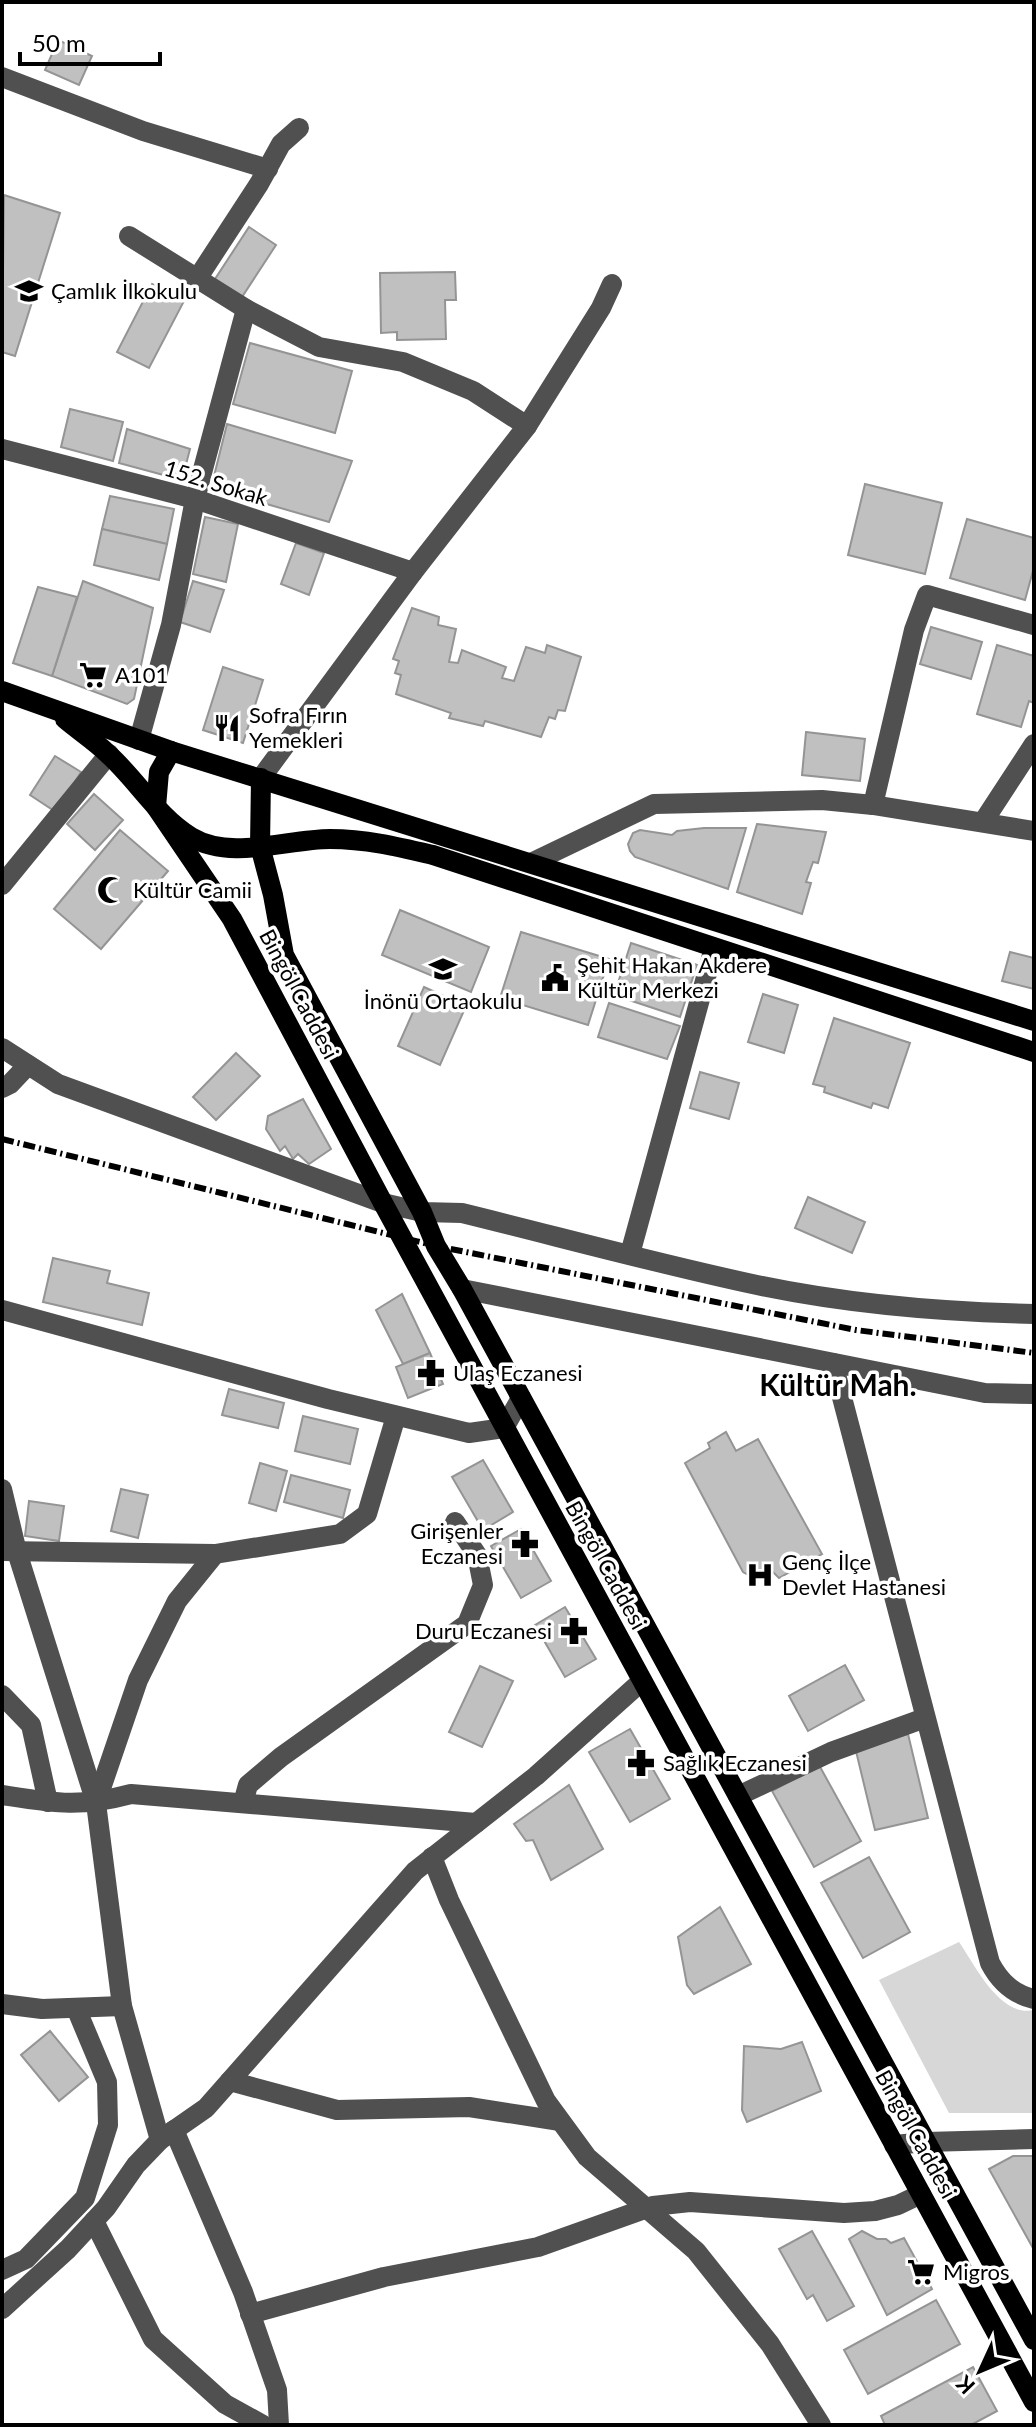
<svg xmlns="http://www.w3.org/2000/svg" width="1036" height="2427" viewBox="0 0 1036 2427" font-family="Lato,sans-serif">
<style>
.green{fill:#d7d7d7}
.building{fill:#c0c0c0;stroke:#949494;stroke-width:2}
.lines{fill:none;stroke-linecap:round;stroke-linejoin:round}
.minor{stroke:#505050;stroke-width:20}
.major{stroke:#000;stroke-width:20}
.rail{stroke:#000;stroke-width:6;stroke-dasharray:12 4 2 4;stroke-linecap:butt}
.labels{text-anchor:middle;stroke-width:7;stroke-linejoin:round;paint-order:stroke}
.poi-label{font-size:22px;fill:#000;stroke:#fff;text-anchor:start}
.street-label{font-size:22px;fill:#000;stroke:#fff}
.district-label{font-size:30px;font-weight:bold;fill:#000;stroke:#fff}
</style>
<rect width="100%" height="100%" fill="#fff"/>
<path class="green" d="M959 1942C975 1965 1000 2018 1034 2010V2113H949L879 1980Z"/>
<g class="building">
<path d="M58 40 92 56 79 85 45 70Z"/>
<path d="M4 195 60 213 15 356 2 352Z"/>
<path d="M249 227 276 245 242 297 215 279Z"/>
<path d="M455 272 456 300H445L446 339 397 340V332L381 333 380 273Z"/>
<path d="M152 284 184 301 149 368 117 352Z"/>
<path d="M250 343 352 371 335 433 233 404Z"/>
<path d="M70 409 123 422 113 461 61 447Z"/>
<path d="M227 424 352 461 329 522 211 488Z"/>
<path d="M127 429 190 449 182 480 119 463Z"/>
<path d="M865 484 942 503 925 574 848 555Z"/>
<path d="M110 496 174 509 167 544 102 529Z"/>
<path d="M205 517 238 524 226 582 193 574Z"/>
<path d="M967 519 1034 538V567L1025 600 950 578Z"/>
<path d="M102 529 167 544 159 580 94 565Z"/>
<path d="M296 543 324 553 309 595 281 584Z"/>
<path d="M83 581 153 608 134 699 127 704 52 676Z"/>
<path d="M193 581 224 590 210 632 180 622Z"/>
<path d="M38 587 77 597 52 676 13 663Z"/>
<path d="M412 608 439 617 438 625 456 629 449 662 458 663 462 650 506 667 502 678 514 681 526 647 545 653 547 645 581 657 565 711 558 710 555 719 549 717 541 737 485 721 483 726 449 718 451 713 396 694 401 675 395 673 399 661 393 659Z"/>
<path d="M931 627 982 642 971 679 920 664Z"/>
<path d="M997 645 1034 656V703L1029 701 1021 727 977 714Z"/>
<path d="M223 667 263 680 243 743 203 730Z"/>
<path d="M806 732 865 739 860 781 802 775Z"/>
<path d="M55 756 81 772 56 812 30 795Z"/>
<path d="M94 794 123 820 95 850 67 824Z"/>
<path d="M757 824 826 832 818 863 813 862 806 882 811 883 802 914 737 892Z"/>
<path d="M704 828H746L728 889 635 857 630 851 628 844 633 833 640 830 672 835 677 831Z"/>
<path d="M120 830 168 871 101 949 54 909Z"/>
<path d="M400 910 489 947 471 992 382 955Z"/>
<path d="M521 932 609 959 588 1025 500 998Z"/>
<path d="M631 943 697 965 680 1017 614 995Z"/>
<path d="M1010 952 1034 958V989L1002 981Z"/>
<path d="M424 987 466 1006 440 1065 398 1046Z"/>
<path d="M763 994 798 1005 784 1053 748 1042Z"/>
<path d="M609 1003 680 1026 667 1059 598 1037Z"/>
<path d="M834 1018 910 1043 888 1108 873 1103 871 1108 824 1092 825 1087 813 1084Z"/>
<path d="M236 1053 260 1076 216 1120 193 1097Z"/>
<path d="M700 1072 739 1083 729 1119 690 1108Z"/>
<path d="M303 1099 331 1149 309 1164 298 1154 293 1159 285 1146 280 1151 266 1129 268 1116Z"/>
<path d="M808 1197 865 1222 852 1253 795 1228Z"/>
<path d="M53 1258 110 1271 107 1283 149 1293 142 1325 43 1302Z"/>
<path d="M402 1294 430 1353 403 1364 376 1310Z"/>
<path d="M430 1353 443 1384 408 1398 396 1367Z"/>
<path d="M229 1389 284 1403 278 1428 222 1415Z"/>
<path d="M303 1416 358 1429 350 1464 295 1451Z"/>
<path d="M726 1432 736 1451 758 1439 822 1554 779 1578 771 1570 766 1574 752 1577 743 1572 685 1463 710 1448 708 1443Z"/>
<path d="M483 1460 513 1512 483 1530 452 1477Z"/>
<path d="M260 1463 287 1471 276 1511 249 1503Z"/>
<path d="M291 1475 350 1490 343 1518 284 1502Z"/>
<path d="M121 1489 148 1495 138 1538 111 1531Z"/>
<path d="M29 1501 64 1506 59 1541 25 1536Z"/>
<path d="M521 1529 551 1581 521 1598 491 1546Z"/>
<path d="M565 1607 596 1659 565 1677 535 1625Z"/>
<path d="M845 1665 864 1700 808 1731 789 1696Z"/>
<path d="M480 1666 513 1681 482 1747 449 1732Z"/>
<path d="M630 1729 670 1799 630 1822 589 1752Z"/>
<path d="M908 1734 928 1818 875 1830 855 1747Z"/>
<path d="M819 1765 861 1841 814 1867 772 1791Z"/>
<path d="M569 1785 603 1849 551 1880 533 1840 526 1841 514 1824Z"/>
<path d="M869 1857 910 1932 863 1958 821 1883Z"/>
<path d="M720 1907 751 1964 694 1994 687 1985 678 1937Z"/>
<path d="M50 2031 88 2077 59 2101 21 2055Z"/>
<path d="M802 2042 821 2091 747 2122 742 2110 744 2046 781 2049Z"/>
<path d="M1013 2156H1034V2250L989 2169Z"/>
<path d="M812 2231 854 2306 827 2321 813 2295 807 2299 779 2249Z"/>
<path d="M862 2231 877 2239H886L891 2243 904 2238 932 2289 887 2315 849 2239Z"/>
<path d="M936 2300 960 2344 868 2394 844 2350Z"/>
<path d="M973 2367 997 2411 971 2425H885L881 2416Z"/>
</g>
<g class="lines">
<g class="minor">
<path d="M2 77 143 131 268 169"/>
<path d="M129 236 246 309 319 347 403 362 473 391 527 426"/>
<path d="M197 279 259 184 281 144 299 128"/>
<path d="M2 449 195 499 413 572"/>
<path d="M139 740 171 625 195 499 246 309"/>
<path d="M261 778 413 572 527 426 601 308 612 284"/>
<path d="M873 805 914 630 927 595 1034 625"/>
<path d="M983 822 1034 744"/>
<path d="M533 862 654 804 822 800 873 805 1034 831"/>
<path d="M2 885 109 754"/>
<path d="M2 1048 58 1084 383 1203 422 1212 462 1213C560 1237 658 1264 757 1285 847 1304 942 1312 1034 1314"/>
<path d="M2 1088 10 1084 28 1065"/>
<path d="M630 1254 714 948"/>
<path d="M462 1289 985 1393 1034 1394"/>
<path d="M2 1310 328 1399 469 1433 504 1428 521 1398"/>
<path d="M833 1363 990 1963C1000 1982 1013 1994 1034 1999"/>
<path d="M2 1489 17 1552 96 1803 122 2006 160 2140"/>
<path d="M2 1551 215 1554 340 1534 367 1514 396 1416"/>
<path d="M2 1695 31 1725 48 1802"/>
<path d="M2 1795C54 1803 79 1808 131 1794L476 1823"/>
<path d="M738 1796 831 1752 925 1718"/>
<path d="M96 1803 138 1680 177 1601 215 1554"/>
<path d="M243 1803 248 1785 281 1757 467 1624 483 1585 477 1555 455 1522"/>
<path d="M432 1857 449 1900 546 2101 587 2157 696 2251 770 2344 821 2425"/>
<path d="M2 2004 42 2009 122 2006"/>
<path d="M230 2081 337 2110 469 2107 560 2121"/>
<path d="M174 2130 243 2292 277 2390 279 2425"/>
<path d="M894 2145 926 2142 1034 2139"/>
<path d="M94 2221 153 2339 225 2404 263 2425"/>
<path d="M2 2270 26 2259 85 2198 108 2125 107 2082 76 2008"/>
<path d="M2 2309 68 2249 106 2208 136 2165 160 2140 206 2108 415 1871 536 1776 642 1681"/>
<path d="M250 2314 384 2277 538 2247 653 2206 690 2202 844 2213 875 2211 898 2205 921 2194"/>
</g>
<g class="major">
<path d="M2 691 171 751 1034 1021"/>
<path d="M65 719C79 731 95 741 108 754 137 780 157 816 191 837 231 861 287 839 330 839 366 839 399 847 433 855L1034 1052"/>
<path d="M171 751 159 772 156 807 232 919 383 1203 1034 2402"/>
<path d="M261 778 260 846 273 895 284 955 422 1212 436 1246 462 1289 1034 2340"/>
</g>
<path class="rail" d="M2 1139 436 1246 856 1330 1034 1353"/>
</g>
<defs>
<g id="school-bare" transform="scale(2.16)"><path d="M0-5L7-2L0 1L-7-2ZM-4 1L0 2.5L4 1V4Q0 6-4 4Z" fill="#000" stroke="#fff" stroke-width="2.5" paint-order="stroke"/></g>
<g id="supermarket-bare" transform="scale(2.16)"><path d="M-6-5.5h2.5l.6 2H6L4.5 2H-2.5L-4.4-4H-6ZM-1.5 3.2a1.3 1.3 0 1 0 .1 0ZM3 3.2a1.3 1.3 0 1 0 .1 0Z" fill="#000" stroke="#fff" stroke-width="2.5" paint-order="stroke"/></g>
<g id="restaurant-bare" transform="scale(2.16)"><path d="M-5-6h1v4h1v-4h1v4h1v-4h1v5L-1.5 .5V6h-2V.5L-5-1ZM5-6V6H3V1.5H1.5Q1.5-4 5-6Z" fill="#000" stroke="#fff" stroke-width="2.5" paint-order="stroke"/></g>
<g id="mosque-bare" transform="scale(2.16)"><path d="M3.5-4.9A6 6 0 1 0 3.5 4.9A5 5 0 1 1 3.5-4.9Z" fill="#000" stroke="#fff" stroke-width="2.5" paint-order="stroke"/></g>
<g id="civic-bare" transform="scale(2.16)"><path d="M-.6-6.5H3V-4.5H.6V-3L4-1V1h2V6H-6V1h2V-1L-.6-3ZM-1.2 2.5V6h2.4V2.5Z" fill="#000" stroke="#fff" stroke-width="2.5" paint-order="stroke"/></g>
<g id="pharmacy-bare" transform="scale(2.16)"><path d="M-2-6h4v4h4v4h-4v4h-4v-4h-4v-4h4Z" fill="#000" stroke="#fff" stroke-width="2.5" paint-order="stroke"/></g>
<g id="hospital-bare" transform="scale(2.16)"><path d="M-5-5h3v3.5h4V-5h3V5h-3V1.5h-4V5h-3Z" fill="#000" stroke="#fff" stroke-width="2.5" paint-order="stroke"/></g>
</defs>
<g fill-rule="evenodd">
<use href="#school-bare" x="29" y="291"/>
<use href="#supermarket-bare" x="93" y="675"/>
<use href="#restaurant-bare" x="227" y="728"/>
<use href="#mosque-bare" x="111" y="890"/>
<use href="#school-bare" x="443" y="969"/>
<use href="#civic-bare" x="555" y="978"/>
<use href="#pharmacy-bare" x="431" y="1373"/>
<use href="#pharmacy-bare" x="525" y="1544"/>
<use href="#hospital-bare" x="760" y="1575"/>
<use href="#pharmacy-bare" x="574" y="1631"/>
<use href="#pharmacy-bare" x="641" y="1763"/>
<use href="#supermarket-bare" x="921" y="2272"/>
</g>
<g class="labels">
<g class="poi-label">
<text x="51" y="299">Çamlık İlkokulu</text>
<text x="115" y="683">A101</text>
<text x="249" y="723">Sofra Fırın<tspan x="249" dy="25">Yemekleri</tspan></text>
<text x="133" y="898">Kültür Camii</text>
<text x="577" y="973">Şehit Hakan Akdere<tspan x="577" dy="25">Kültür Merkezi</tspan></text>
<text x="443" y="1009" text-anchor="middle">İnönü Ortaokulu</text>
<text x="453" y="1381">Ulaş Eczanesi</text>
<text x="503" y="1539" text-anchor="end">Girişenler<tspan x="503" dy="25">Eczanesi</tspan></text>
<text x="782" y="1570">Genç İlçe<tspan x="782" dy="25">Devlet Hastanesi</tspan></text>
<text x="552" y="1639" text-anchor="end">Duru Eczanesi</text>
<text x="663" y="1771">Sağlık Eczanesi</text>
<text x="943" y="2280">Migros</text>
</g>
<g class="street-label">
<text transform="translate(216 483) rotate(17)" y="8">152. Sokak</text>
<text transform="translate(299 994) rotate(62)" y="8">Bingöl Caddesi</text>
<text transform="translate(606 1565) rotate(61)" y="8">Bingöl Caddesi</text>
<text transform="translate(916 2134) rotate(61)" y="8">Bingöl Caddesi</text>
</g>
<g class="district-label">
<text x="838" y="1396">Kültür Mah.</text>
</g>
</g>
<rect width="1036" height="2427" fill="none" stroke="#000000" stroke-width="8"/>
<g transform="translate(980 2371) rotate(226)" stroke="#ffffff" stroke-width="6" paint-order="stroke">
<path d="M0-6L14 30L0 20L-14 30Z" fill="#000000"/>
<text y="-12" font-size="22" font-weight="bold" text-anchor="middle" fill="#000000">K</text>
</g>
<path d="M20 52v12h140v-12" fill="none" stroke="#000000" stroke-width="4"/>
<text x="32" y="52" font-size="24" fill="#000000" stroke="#ffffff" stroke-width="6" paint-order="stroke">50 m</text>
</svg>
